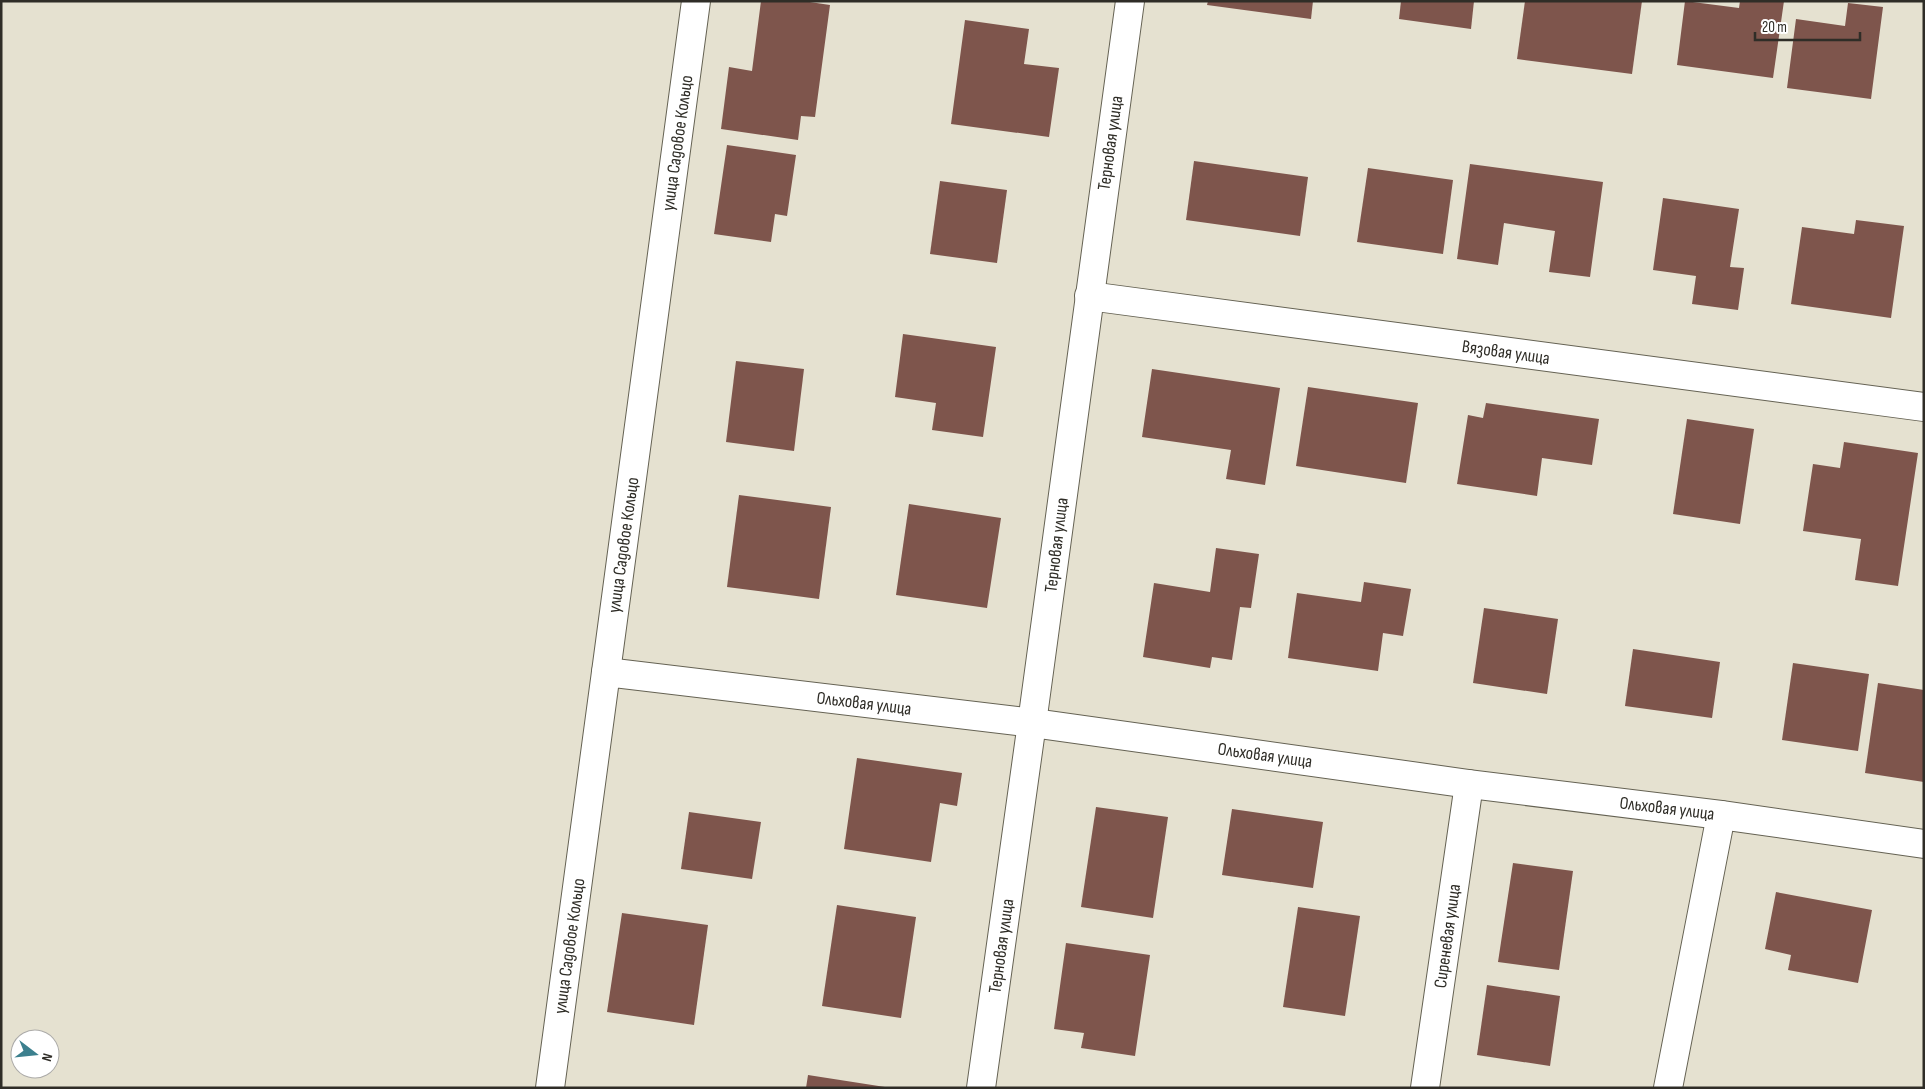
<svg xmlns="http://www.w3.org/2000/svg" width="1925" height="1089" viewBox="0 0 1925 1089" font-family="'Sofia Sans Condensed',sans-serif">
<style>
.building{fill:#7e554c}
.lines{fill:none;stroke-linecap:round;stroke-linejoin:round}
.minor-casing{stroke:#656253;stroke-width:30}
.tertiary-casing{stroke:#656253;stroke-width:30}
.minor{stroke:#fff;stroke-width:28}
.tertiary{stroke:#fff;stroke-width:28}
.labels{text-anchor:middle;stroke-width:5;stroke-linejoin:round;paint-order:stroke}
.street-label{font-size:18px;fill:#2f2d27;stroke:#fff}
</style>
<rect width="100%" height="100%" fill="#e5e1d0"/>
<g class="building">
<path d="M761 1H803L830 5 815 117 801 116 798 140 721 129 729 67 752 71Z"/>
<path d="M1208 1H1313L1311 19 1207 5Z"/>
<path d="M1401 1H1474L1471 29 1399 19Z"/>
<path d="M1525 1H1642L1632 74 1517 59Z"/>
<path d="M1685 1 1739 8 1740 1H1784L1773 78 1677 65Z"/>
<path d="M1848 3 1883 7 1871 99 1787 88 1796 19 1845 26Z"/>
<path d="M965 20 1029 29 1024 64 1059 68 1049 137 951 124Z"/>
<path d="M727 145 796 155 787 216 775 214 771 242 714 234Z"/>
<path d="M1194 161 1308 177 1300 236 1186 220Z"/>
<path d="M1470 164 1603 182 1590 277 1549 272 1555 231 1504 223 1498 265 1457 259Z"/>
<path d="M1368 168 1453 180 1443 254 1357 242Z"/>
<path d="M940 181 1007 190 997 263 930 254Z"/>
<path d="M1663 198 1739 209 1730 267 1744 268 1738 310 1692 304 1696 276 1653 270Z"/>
<path d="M1856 220 1904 226 1891 318 1791 304 1802 227 1854 234Z"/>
<path d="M903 334 996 347 983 437 932 430 936 403 895 397Z"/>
<path d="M736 361 804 369 794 451 726 442Z"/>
<path d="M1152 369 1280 388 1265 485 1226 479 1231 450 1142 437Z"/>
<path d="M1308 387 1418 403 1406 483 1296 466Z"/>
<path d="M1486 403 1599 419 1592 465 1542 458 1537 496 1457 484 1468 415 1483 418Z"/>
<path d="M1687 419 1754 429 1740 524 1673 514Z"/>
<path d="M1844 442 1918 453 1898 586 1855 580 1861 539 1803 531 1813 464 1840 468Z"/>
<path d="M739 495 831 507 819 599 727 587Z"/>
<path d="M909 504 1001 518 987 608 896 595Z"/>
<path d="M1216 548 1259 554 1251 608 1240 607 1232 660 1212 657 1210 668 1143 657 1154 583 1210 592Z"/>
<path d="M1364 582 1411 589 1403 636 1383 633 1378 671 1288 658 1297 593 1361 602Z"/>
<path d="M1484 608 1558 619 1547 694 1473 683Z"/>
<path d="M1633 649 1720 662 1712 718 1625 706Z"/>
<path d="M1793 663 1869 674 1858 751 1782 740Z"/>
<path d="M1878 683 1924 690V782L1865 773Z"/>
<path d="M857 758 962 773 957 806 940 803 931 862 844 849Z"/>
<path d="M1096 807 1168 817 1153 918 1081 907Z"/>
<path d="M1232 809 1323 822 1313 888 1222 875Z"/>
<path d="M689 812 761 822 752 879 681 869Z"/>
<path d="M1513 863 1573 871 1559 970 1498 962Z"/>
<path d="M1776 892 1872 910 1858 983 1788 970 1791 955 1765 949Z"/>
<path d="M837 905 916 917 901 1018 822 1006Z"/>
<path d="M1298 907 1360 916 1345 1016 1283 1007Z"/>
<path d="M622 913 708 925 694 1025 607 1012Z"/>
<path d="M1066 943 1150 955 1135 1056 1081 1048 1084 1033 1054 1029Z"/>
<path d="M1487 985 1560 996 1550 1066 1477 1055Z"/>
<path d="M808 1075 885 1087V1088H806Z"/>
</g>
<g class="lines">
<g class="minor-casing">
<g id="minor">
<path d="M1089 296 1924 407"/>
<path d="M606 672 696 1"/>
<path d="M981 1088C1033 726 1080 363 1130 1"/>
<path d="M1425 1088 1469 784"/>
<path d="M1668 1088 1721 815"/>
</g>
</g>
<g class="tertiary-casing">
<path id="tertiary" d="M550 1088 606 672 1033 723 1469 784 1721 815 1924 844"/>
</g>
<use href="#minor" class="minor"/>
<use href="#tertiary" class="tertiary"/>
</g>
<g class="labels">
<g class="street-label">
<text transform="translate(677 143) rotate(-82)" y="6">улица Садовое Кольцо</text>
<text transform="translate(1110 143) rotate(-82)" y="6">Терновая улица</text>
<text transform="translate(1506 352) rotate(8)" y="6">Вязовая улица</text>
<text transform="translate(623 545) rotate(-82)" y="6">улица Садовое Кольцо</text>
<text transform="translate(1056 545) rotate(-83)" y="6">Терновая улица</text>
<text transform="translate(864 703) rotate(7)" y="6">Ольховая улица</text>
<text transform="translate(1265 755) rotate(8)" y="6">Ольховая улица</text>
<text transform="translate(1667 808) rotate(7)" y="6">Ольховая улица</text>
<text transform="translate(1447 936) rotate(-82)" y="6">Сиреневая улица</text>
<text transform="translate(569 946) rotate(-82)" y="6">улица Садовое Кольцо</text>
<text transform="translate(1001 946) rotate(-82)" y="6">Терновая улица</text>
</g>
</g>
<rect width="1925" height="1089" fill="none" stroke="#2f2d27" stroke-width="5"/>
<g transform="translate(35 1054) rotate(106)"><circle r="24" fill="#ffffff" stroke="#acaba9"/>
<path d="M0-4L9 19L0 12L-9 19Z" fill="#3c808e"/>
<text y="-8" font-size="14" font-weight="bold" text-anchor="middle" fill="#2f2d27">N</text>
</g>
<path d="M1755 32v8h105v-8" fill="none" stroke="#2f2d27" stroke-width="2.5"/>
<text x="1762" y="32" font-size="15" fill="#2f2d27" stroke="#ffffff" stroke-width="4" paint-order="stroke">20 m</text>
</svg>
